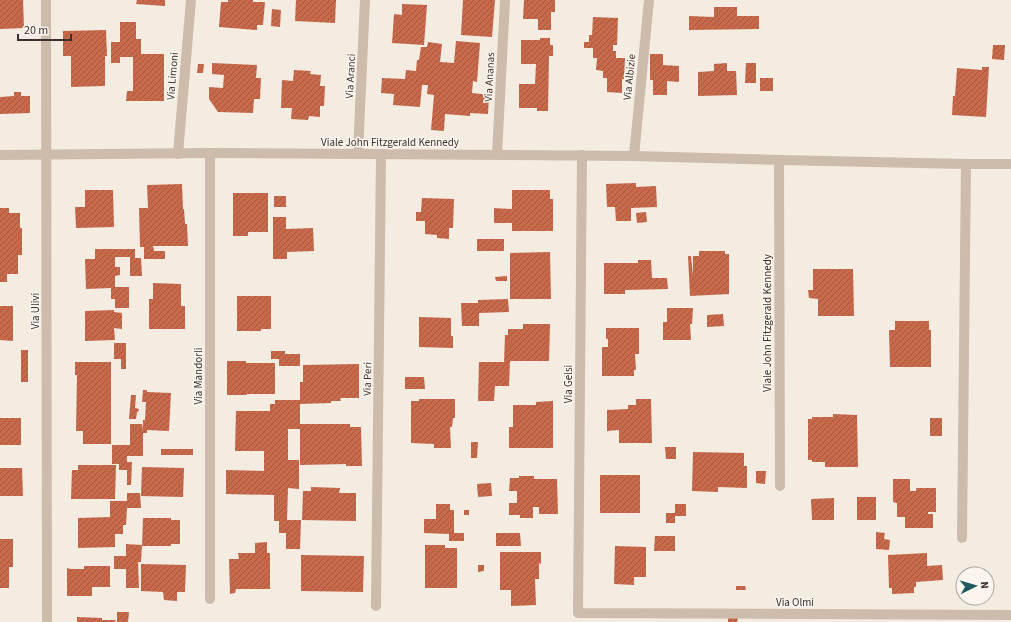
<svg xmlns="http://www.w3.org/2000/svg" width="1011" height="622" viewBox="0 0 1011 622" font-family="'Source Sans 3',sans-serif">
<style>
.building{fill:url(#building-hatch)}
.lines{fill:none;stroke-linecap:round;stroke-linejoin:round}
.minor{stroke:#cdbbac;stroke-width:10}
.labels{text-anchor:middle;stroke-width:3;stroke-linejoin:round;paint-order:stroke}
.street-label{font-size:11px;fill:#3b302b;stroke:#fbf5ee}
</style>
<defs>
<pattern id="building-hatch" width="6" height="6" patternUnits="userSpaceOnUse"><rect width="6" height="6" fill="#c8694b"/><path d="M-1 1l2-2M0 6l6-6M5 7l2-2" fill="none" stroke="#a4573f"/></pattern>
</defs>
<rect width="100%" height="100%" fill="#f4ebe1"/>
<g class="building">
<path d="M0 0H23L24 28 0 29Z"/>
<path d="M137 0H165V6L136 4Z"/>
<path d="M228 0H253V2H265L263 25H257V30L219 27 221 2H228Z"/>
<path d="M296 0H336L335 23 295 21Z"/>
<path d="M463 0H495L492 37 461 35Z"/>
<path d="M524 0H555V12H551V30H538V19H523Z"/>
<path d="M402 4 427 5 424 45 392 43 394 14 402 15Z"/>
<path d="M714 7H737V16H759V29L689 30V16L714 17Z"/>
<path d="M272 9 281 10 280 27 271 26Z"/>
<path d="M593 17 618 18 617 45H613V51H616V58H625L624 79H622V93L607 92V78H603V71L596 70 597 58H593V48H584V42H589V35H592Z"/>
<path d="M120 22H136V39H141V54H164V101H126L127 91H133V57H120V63H111V42H120Z"/>
<path d="M106 30 107 56H105V86L71 87V56H63V31Z"/>
<path d="M540 38H550V45H553V56H549L548 111H537V108H519V84H535L536 64H521V40H540Z"/>
<path d="M456 41 480 43 477 82 473 81 472 93 489 95 488 114 470 113V116L445 114 444 131 431 130 434 95 427 94 428 85H422L420 107 393 105 394 94 381 93 382 78 405 79 406 70 416 71 417 60H419L421 47H427L428 42 442 44 440 62 454 63Z"/>
<path d="M993 45H1005L1004 60 992 59Z"/>
<path d="M650 54H663V65L679 66V82L667 81V95H653V80H650Z"/>
<path d="M212 63 257 65 256 78H261L260 99H254L253 113 218 112 209 99V87L223 88 224 75 212 74Z"/>
<path d="M727 63V71H736L737 95 698 96V72L714 71V64Z"/>
<path d="M746 63H756V83H745Z"/>
<path d="M198 64H204L203 73H197Z"/>
<path d="M982 67H989L986 117 952 115 953 96H955L957 68 982 70Z"/>
<path d="M294 70 311 71 310 74 321 75 320 86H325L324 106H320V117L309 116 308 120 291 119 292 108H281L282 80 293 81Z"/>
<rect x="760" y="78" width="13" height="13"/>
<path d="M14 92H21V96H30V113L0 114V97L14 96Z"/>
<path d="M636 183V187L656 186 657 207 631 208V221H616L615 207H607L606 184Z"/>
<path d="M182 184 183 209H184L185 224H187L188 246H153L154 251H165V259H144V247H140L139 208H148L147 185Z"/>
<path d="M85 190H113L114 227 76 228 75 207H85Z"/>
<path d="M512 190H550V199H553V231H512V223H494V208L512 209Z"/>
<path d="M233 193H268V232H248V236H233Z"/>
<rect x="274" y="196" width="12" height="11"/>
<path d="M422 198 454 199 453 228H449V239L437 238V235L425 234V221H416V212H421Z"/>
<path d="M0 208H9V213H20V228H22V255H18V274H7V282H0Z"/>
<path d="M646 212 647 222 637 223 636 213Z"/>
<path d="M273 217H286V229L313 228 314 251 287 252V259H273Z"/>
<rect x="477" y="239" width="27" height="12"/>
<path d="M95 249H135V258H141L142 276H130V257H115V267H120V275L115 276V287H129V308H115V299H111V288L86 289 85 259H95Z"/>
<path d="M699 251H725V254H729V294L690 296 688 256H691L693 276V256H699Z"/>
<path d="M550 252 551 299H510V253Z"/>
<path d="M638 260H651L652 278H667L668 289 625 290V294H604V263H638Z"/>
<path d="M813 269H853L854 316H818V299L809 298 808 290H813Z"/>
<path d="M507 276V281H496L495 277Z"/>
<path d="M153 283 181 284V306H185V329H149V299H153Z"/>
<path d="M237 296H271V329H261V331H237Z"/>
<path d="M508 299 509 312 479 313V326H462L461 303H478V300Z"/>
<path d="M0 306H13V341L0 340Z"/>
<path d="M667 308H693L692 324H690L691 340H663V322H667Z"/>
<path d="M114 310V312L122 313V329L114 328 115 340 85 341V311Z"/>
<path d="M723 314 724 326 707 327V315Z"/>
<path d="M419 317 451 318V336H453V348L419 347Z"/>
<path d="M895 321H929V330H931V367H890L889 330H895Z"/>
<path d="M523 324H550L549 361H510L509 386H495L494 401H478L479 362H504L505 335H508V329H523Z"/>
<path d="M606 328H639V354H635L636 370H634V376H602V347H608V339H606Z"/>
<path d="M114 343H126V369H121V359H114Z"/>
<rect x="21" y="350" width="7" height="32"/>
<path d="M271 351H285V354H300V366H279V359H271Z"/>
<path d="M227 361H246V363H275V394H247V395H227Z"/>
<path d="M75 362H111V444H83V431H76L77 375H75Z"/>
<path d="M359 364V398H340L341 401H331V403L300 404V424H350V427H361L362 466H346V464L300 465V429H288V460H299V489L288 488 287 520H301L300 549H286V533H279V521H274V495L226 494V470L264 471V451H235L236 411H270V404H275V400H300V382H303V365Z"/>
<path d="M405 377H424L425 389H405Z"/>
<path d="M143 390H147V392L171 393 169 431 147 430V433H143V456H127V462H132L131 485H127V470H119V464H112V445H130V424H142L143 430V420H145L146 402H142Z"/>
<path d="M131 395H136L135 408 139 409 138 412H137L136 419H129Z"/>
<path d="M419 399H455V418H453L452 427H450L451 448H434V444L411 443V401H419Z"/>
<path d="M636 399H651L652 443H619V430L607 431V410L628 409V405H636Z"/>
<path d="M553 401V448H509V427H513V405H536V402Z"/>
<path d="M833 414 857 415 858 467H825V462H812V460H808V419H812V417H833Z"/>
<rect x="0" y="418" width="21" height="27"/>
<rect x="930" y="418" width="12" height="18"/>
<path d="M471 442H478L477 458H471Z"/>
<path d="M665 447H676V459H666Z"/>
<rect x="161" y="449" width="32" height="6"/>
<path d="M693 452 744 453V466H747V488L718 487V492L692 491Z"/>
<path d="M78 465H116L115 499H71L72 470H78Z"/>
<path d="M142 467 184 468 183 497 141 496Z"/>
<path d="M0 468H22L23 496H0Z"/>
<path d="M756 471H766L765 484 756 483Z"/>
<rect x="600" y="475" width="40" height="38"/>
<path d="M519 476H534V479H557L558 514H539V507H533V518H520V515H509V503H517V491H509L510 478H519Z"/>
<path d="M893 479H910V491H916V488H936V512H928V514H933V528H905V517H897V503L893 502Z"/>
<path d="M491 483 492 496 478 497 477 484Z"/>
<path d="M311 487 340 488 339 493H356V521L302 520 303 491H311Z"/>
<path d="M127 493H140L141 508H127L126 525H123V534H115V547L78 548V518L110 517V501H127Z"/>
<rect x="857" y="497" width="19" height="23"/>
<path d="M834 498V520H812L811 499Z"/>
<path d="M436 504H450V510H454V533H464V541H449V534L424 533V519H436Z"/>
<path d="M675 504H686V516H675V523H666V513H675Z"/>
<rect x="464" y="510" width="5" height="5"/>
<path d="M143 518H171V520H180V544H171V546H142Z"/>
<path d="M876 532 885 533 884 539 890 540 889 550 876 549Z"/>
<path d="M496 533H520L521 546H496Z"/>
<path d="M655 536H675V551H654Z"/>
<path d="M0 539H13V567H9V588H0Z"/>
<path d="M267 542V553H270V589H236L235 593 230 594 229 559H239L238 553H255V543Z"/>
<path d="M126 544 142 545 141 562H138L139 588H126V569H114V556H126Z"/>
<path d="M425 545H445V548H457V588H425Z"/>
<path d="M615 546 646 547V577H634V585L614 584Z"/>
<path d="M500 552H541V564L539 563V579H535L536 605 511 606V590H500Z"/>
<path d="M927 553V566L942 565 943 580 916 582V587H914V593L892 594V588H889L888 555Z"/>
<path d="M301 555 364 556 363 592 301 591Z"/>
<path d="M141 564 186 565 185 592H177V601L164 600 163 592 141 591Z"/>
<path d="M478 565H484V571L478 572Z"/>
<path d="M84 566H110V587H92V596H67V568L71 569H84Z"/>
<path d="M736 586H745L746 590H736Z"/>
<path d="M117 612H129L128 622H117Z"/>
<path d="M77 617 102 618V620H116L115 622H77Z"/>
<path d="M728 618H738L737 622H728Z"/>
</g>
<g class="lines">
<g class="minor">
<path d="M46 0 47 622"/>
<path d="M358 153 365 0"/>
<path d="M178 154 191 0"/>
<path d="M0 155 210 153 634 156 779 160 966 164H1011"/>
<path d="M497 155 505 0"/>
<path d="M582 155 578 613 1011 615"/>
<path d="M634 156 649 0"/>
<path d="M779 160 780 486"/>
<path d="M962 538 966 164"/>
<path d="M210 599V153"/>
<path d="M376 606 381 154"/>
</g>
</g>
<g class="labels">
<g class="street-label">
<text transform="translate(172 76) rotate(-85)" y="4">Via Limoni</text>
<text transform="translate(350 76) rotate(-87)" y="4">Via Aranci</text>
<text transform="translate(489 77) rotate(-87)" y="4">Via Ananas</text>
<text transform="translate(629 77) rotate(-84)" y="4">Via Albizie</text>
<text x="390" y="146">Viale John Fitzgerald Kennedy</text>
<text transform="translate(35 311) rotate(-90)" y="4">Via Ulivi</text>
<text transform="translate(767 323) rotate(-90)" y="4">Viale John Fitzgerald Kennedy</text>
<text transform="translate(198 376) rotate(-90)" y="4">Via Mandorli</text>
<text transform="translate(367 379) rotate(-89)" y="4">Via Peri</text>
<text transform="translate(568 384) rotate(-90)" y="4">Via Gelsi</text>
<text x="795" y="606">Via Olmi</text>
</g>
</g>
<g transform="translate(975 586) rotate(85)"><circle r="19" fill="#fbf5ee" stroke="#aea6a0"/>
<path d="M0-3L7 15L0 10L-7 15Z" fill="#1f5a5e"/>
<text y="-6" font-size="11" font-weight="bold" text-anchor="middle" fill="#3b302b">N</text>
</g>
<path d="M18 34v6h53v-6" fill="none" stroke="#3b302b" stroke-width="2"/>
<text x="24" y="34" font-size="12" fill="#3b302b" stroke="#fbf5ee" stroke-width="3" paint-order="stroke">20 m</text>
</svg>
